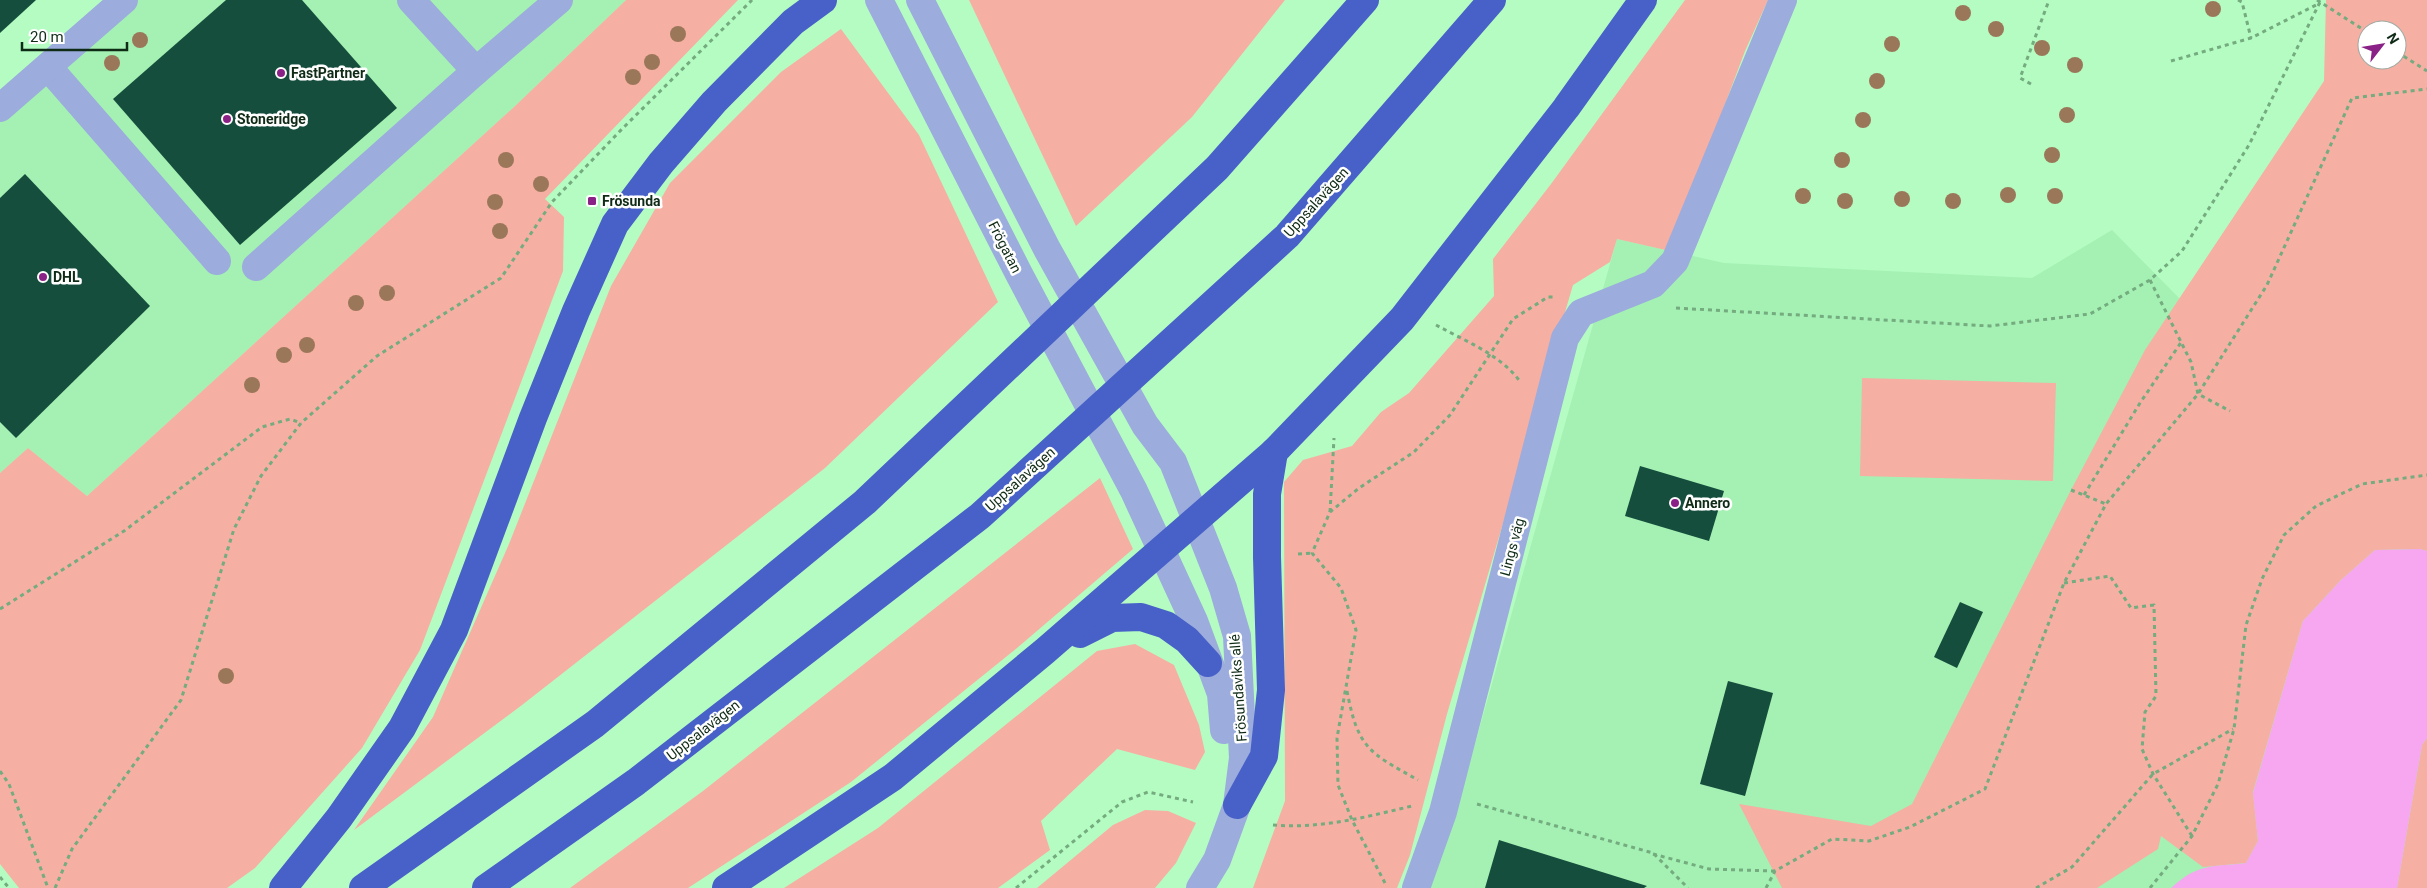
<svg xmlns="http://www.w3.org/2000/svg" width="2427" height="888" viewBox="0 0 2427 888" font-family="Roboto,sans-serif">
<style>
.built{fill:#a4f1b3}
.green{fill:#f6afa3;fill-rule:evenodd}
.water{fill:#f6a7ef}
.building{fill:#164e3e}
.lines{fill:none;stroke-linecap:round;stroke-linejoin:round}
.path{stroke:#74ab7f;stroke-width:3;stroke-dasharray:4 4;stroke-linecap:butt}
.minor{stroke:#9bacdd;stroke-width:28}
.highway{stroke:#4761c8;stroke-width:28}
.tree{fill:#9b775a}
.poi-dot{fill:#8a2186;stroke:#fff;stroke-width:2}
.labels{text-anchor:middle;stroke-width:5;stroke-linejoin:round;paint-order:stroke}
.poi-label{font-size:14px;font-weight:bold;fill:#0f2b16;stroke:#fff;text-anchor:start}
.street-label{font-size:14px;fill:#0f2b16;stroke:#fff}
</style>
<rect width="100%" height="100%" fill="#b5fcc2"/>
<g class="built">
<path d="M130 0H626L515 106 87 496 28 448 0 473V111Z"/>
<path d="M2112 230 2316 437 2427 444V888H1425L1455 815 1617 239 1724 263 2032 278Z"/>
</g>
<g class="green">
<path d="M626 0H738L545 199 564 217 563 271 420 650 362 748 255 868 227 888H19L0 864V473L28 448 87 496 515 106Z"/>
<path d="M969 0H1285L1192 117 1076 226Z"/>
<path d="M1685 0H1768L1745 51 1670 251 1617 239 1610 262 1573 285 1447 714 1410 855 1397 888H1253L1285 801 1284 482 1303 460 1352 446 1381 412 1409 393 1494 296 1493 259 1551 184Z"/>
<path d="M2326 0H2427V551L2420 549 2375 550 2341 580 2303 621 2253 792 2258 841 2246 863 2203 867 2161 836 2158 849 2097 888H1782L1739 804 1871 826 1912 804 2071 490 2145 350 2324 81ZM2367 30H2397V60H2367Z"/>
<path d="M841 29 919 135 998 302 825 468 522 705 354 830 433 717 509 544 611 286 670 183 781 72Z"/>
<path d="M1862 378 2056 383 2053 481 1860 476Z"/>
<path d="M1100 478 1133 549 1017 648 851 782 688 888H570L703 791Z"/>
<path d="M1135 644 1174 665 1199 725 1205 752 1195 770 1117 749 1041 821 1050 850 998 888H784L878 828 1097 651Z"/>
<path d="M2427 738V888H2397L2422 745Z"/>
<path d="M1145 810 1168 811 1196 823 1176 863 1155 888H1037L1113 825Z"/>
</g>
<path class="water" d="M2420 549 2427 551V738L2422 745 2397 888H2171C2198 863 2212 867 2246 863L2258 841 2253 793 2303 621 2341 580 2375 550Z"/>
<g class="building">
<path d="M0 0H36L0 33Z"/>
<path d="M226 0H302L397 108 240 245 113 99Z"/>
<path d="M25 174 150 306 16 438 0 422V198Z"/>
<path d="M1640 466 1724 491 1709 541 1625 516Z"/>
<path d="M1960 602 1983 612 1957 668 1934 657Z"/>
<path d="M1728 681 1773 693 1745 796 1700 784Z"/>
<path d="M1499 840 1647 886 1644 888H1485Z"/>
</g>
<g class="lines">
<g class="path">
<path d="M2238 0 2242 2 2251 38"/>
<path d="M2317 0 2367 32"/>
<path d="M2397 52 2427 71"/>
<path d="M2171 61 2251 38 2320 3"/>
<path d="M2031 84 2020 78 2048 3"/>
<path d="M2150 280 2191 362 2198 394 2230 411"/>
<path d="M1676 308 1990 326 2090 314 2150 280 2182 251 2249 145 2321 0"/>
<path d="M1436 325C1465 341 1502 355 1521 383"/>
<path d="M2071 490 2106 504"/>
<path d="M2084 495 2140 403 2182 341"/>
<path d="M1330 512 1334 438"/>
<path d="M1298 554 1312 553"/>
<path d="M2064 583 2110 576 2131 608 2154 605 2156 696 2145 712 2142 749 2153 774 2192 836"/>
<path d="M0 609 124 531 262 427 290 419 301 423"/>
<path d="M1347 691C1358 748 1368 752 1418 780"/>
<path d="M0 771 9 784 48 888"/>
<path d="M1477 804 1653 853 1688 888"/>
<path d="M1273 825C1321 829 1366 817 1412 806"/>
<path d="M1653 854 1709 869 1775 871"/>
<path d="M0 877 9 888"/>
<path d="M1385 883 1352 820 1338 785 1337 738 1356 630 1341 588 1312 553 1330 512 1359 488 1414 452 1450 415 1513 319 1548 297H1553"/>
<path d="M55 888 72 849 181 700 234 529 261 476 301 423 377 356 501 278 552 202 622 129 752 0"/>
<path d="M1016 888 1122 802 1148 792 1193 802"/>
<path d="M1766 888 1775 871 1832 839 1869 841 1910 827 1985 789 2064 583 2106 504 2198 394 2267 285 2352 98 2427 89"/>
<path d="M2036 888 2072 867 2153 774 2233 729"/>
<path d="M2150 888 2192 836 2218 784 2234 729 2246 625 2262 579 2284 535 2316 506 2362 484 2427 475"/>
</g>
<g class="minor">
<path d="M411 0 476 71 559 0"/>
<path d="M879 0 1018 272 1134 491 1194 621 1221 694 1224 730"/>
<path d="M920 0 1047 249 1145 425 1173 462 1223 588 1237 636 1243 758 1237 805 1217 860 1200 888"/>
<path d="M48 67 217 261"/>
<path d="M0 108 124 0"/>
<path d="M256 267 476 71"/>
<path d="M1416 888 1443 812 1565 338 1581 313 1653 284 1675 261 1783 0"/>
</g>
<g class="highway">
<path d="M1080 634 1112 618 1141 617 1166 625 1187 640 1208 663"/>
<path d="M1237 805 1264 756 1271 690 1267 557V494L1274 452"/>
<path d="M283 888 339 818 402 728 454 630 533 418 576 311 615 224 661 163 714 102 793 22 823 0"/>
<path d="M363 888 595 724 865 502 1217 168 1365 0"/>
<path d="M486 888 636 782 980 516 1287 236 1492 0"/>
<path d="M726 888 893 777 1045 651 1274 452 1402 319 1566 108 1643 0"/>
</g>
</g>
<g class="tree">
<circle cx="2213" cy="9" r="8"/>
<circle cx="1963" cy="13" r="8"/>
<circle cx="1996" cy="29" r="8"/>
<circle cx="678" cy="34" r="8"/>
<circle cx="140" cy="40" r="8"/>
<circle cx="1892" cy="44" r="8"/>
<circle cx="2042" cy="48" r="8"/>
<circle cx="652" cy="62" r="8"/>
<circle cx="112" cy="63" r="8"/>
<circle cx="2075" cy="65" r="8"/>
<circle cx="633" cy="77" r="8"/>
<circle cx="1877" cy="81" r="8"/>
<circle cx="2067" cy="115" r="8"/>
<circle cx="1863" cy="120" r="8"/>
<circle cx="2052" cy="155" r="8"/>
<circle cx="506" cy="160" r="8"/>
<circle cx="1842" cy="160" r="8"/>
<circle cx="541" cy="184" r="8"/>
<circle cx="2008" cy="195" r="8"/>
<circle cx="1803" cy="196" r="8"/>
<circle cx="2055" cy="196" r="8"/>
<circle cx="1902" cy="199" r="8"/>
<circle cx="1845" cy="201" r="8"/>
<circle cx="1953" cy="201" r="8"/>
<circle cx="495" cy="202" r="8"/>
<circle cx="500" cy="231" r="8"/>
<circle cx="387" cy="293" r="8"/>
<circle cx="356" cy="303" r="8"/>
<circle cx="307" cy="345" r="8"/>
<circle cx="284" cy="355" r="8"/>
<circle cx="252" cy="385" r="8"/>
<circle cx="226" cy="676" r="8"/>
</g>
<g class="poi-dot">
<circle cx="281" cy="73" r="5"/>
<circle cx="227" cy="119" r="5"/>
<rect x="587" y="196" width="10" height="10" rx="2.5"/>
<circle cx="43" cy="277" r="5"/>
<circle cx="1675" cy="503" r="5"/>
</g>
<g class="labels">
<g class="poi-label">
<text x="291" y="78">FastPartner</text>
<text x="237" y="124">Stoneridge</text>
<text x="602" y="206">Frösunda</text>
<text x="53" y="282">DHL</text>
<text x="1685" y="508">Annero</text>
</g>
<g class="street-label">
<text transform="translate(1316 202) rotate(-48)" y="5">Uppsalavägen</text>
<text transform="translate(1005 247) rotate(63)" y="5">Frögatan</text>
<text transform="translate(1020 479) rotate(-42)" y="5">Uppsalavägen</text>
<text transform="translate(1512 547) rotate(-75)" y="5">Lings väg</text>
<text transform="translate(1238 688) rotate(-94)" y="5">Frösundaviks allé</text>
<text transform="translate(703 730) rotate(-38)" y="5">Uppsalavägen</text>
</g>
</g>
<g transform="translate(2382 45) rotate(59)"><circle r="24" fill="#ffffff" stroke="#9faaa2"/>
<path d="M0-4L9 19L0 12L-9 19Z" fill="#8a2186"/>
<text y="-8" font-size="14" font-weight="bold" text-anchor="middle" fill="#0f2b16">N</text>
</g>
<path d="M22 42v8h105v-8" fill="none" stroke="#0f2b16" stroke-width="2.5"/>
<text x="30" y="42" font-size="15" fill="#0f2b16" stroke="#ffffff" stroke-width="4" paint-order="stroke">20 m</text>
</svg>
